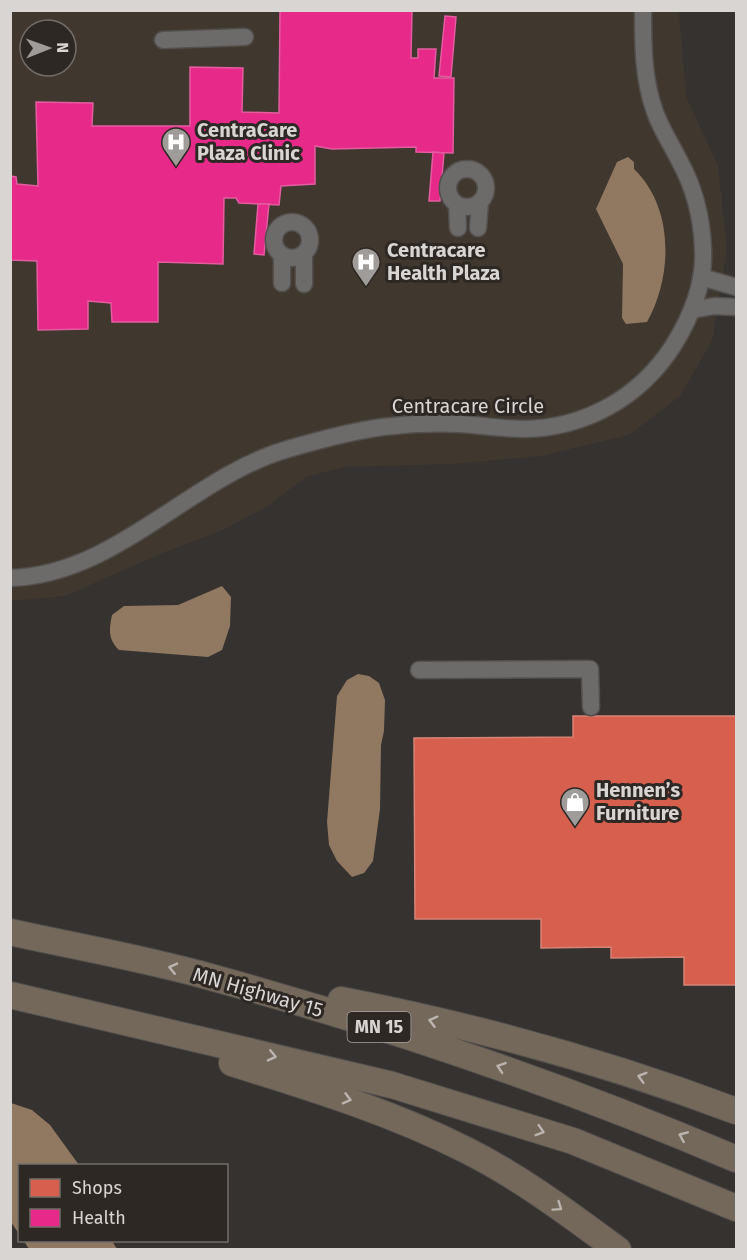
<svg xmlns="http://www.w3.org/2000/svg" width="747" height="1260" viewBox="0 0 747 1260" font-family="'Fira Sans',sans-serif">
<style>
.built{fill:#40372f;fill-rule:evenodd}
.water{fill:#917861}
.shops{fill:#d6604d;stroke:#d78375;stroke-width:1.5}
.health{fill:#e7298a;stroke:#e35da0;stroke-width:1.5}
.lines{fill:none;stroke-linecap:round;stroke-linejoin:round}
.minor-casing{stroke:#524f4d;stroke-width:19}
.highway-casing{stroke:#524f4d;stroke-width:28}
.minor{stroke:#6d6b6a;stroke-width:16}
.highway{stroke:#74685a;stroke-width:26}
.oneway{stroke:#bbb4af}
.labels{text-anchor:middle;stroke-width:6;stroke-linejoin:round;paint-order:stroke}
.shield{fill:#2d2824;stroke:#a5a19e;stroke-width:1.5}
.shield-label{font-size:18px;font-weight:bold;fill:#d9d5d3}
.poi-label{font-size:20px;font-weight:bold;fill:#d9d5d3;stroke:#2d2824;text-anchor:start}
.street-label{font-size:20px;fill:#d9d5d3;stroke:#2d2824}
</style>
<rect width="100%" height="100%" fill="#353230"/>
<path class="built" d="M11 11H679L686 96 718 166 727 248 712 341 680 396 629 435 541 456 453 464 344 467 306 477 266 507 223 530 165 552 65 596 11 601ZM30 30H66V66H30Z"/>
<g class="water">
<path d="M628 157 634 162V169C674 207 673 276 647 322L626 324 622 318 623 264 596 209 617 162Z"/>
<path d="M222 586 231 597 230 626 222 650 208 657 119 650C108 639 109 630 112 615L124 606 178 605Z"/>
<path d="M358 674 369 676 379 683 385 700 384 731 381 745 380 809 373 861 364 873 352 877 337 861 329 845 327 822 337 696 347 680Z"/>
<path d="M11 1103 32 1110 50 1125 79 1165 20 1166 19 1234 11 1222Z"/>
<path d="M24 1241H112L117 1249H29Z"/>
</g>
<path class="shops" d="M573 716H736V985H684V957L611 958V947L541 948V919H415L414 738 573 737Z"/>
<g class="health">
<path d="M280 10H412L411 58H418V49H436L434 78H454L453 153 416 152V147L332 149 315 146V184L281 186 279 205 239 203 236 198H224L223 264 158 262V322H112L111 303 88 301V329L38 330 37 261 10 260V176L16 177 17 184 38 186 36 102 93 103 92 126H190V67L243 68 242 112 279 113Z"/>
<path d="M445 16 456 17 451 77 439 76Z"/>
<path d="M433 152 444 153 440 201H429Z"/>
<path d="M258 204H269L264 255 254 254Z"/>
</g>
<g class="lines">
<g class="minor-casing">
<g id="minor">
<path d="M163 40 245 37"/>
<circle cx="467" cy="188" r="19"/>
<path d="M457 205 458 228"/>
<circle cx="292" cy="240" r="18"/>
<path d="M478 228 480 202"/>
<path d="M282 256V283"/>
<path d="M701 277 736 287"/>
<path d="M304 284V254"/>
<path d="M692 310 714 306 736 307"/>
<path d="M10 578C117 575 190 477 288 449 319 440 351 431 383 427 408 424 434 423 459 424 480 425 502 429 524 429 586 428 640 397 673 346 691 317 705 283 703 249 702 219 694 187 679 160 671 144 661 129 655 112 643 79 643 45 643 10"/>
<path d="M419 670 590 669 591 707"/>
</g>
</g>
<g class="highway-casing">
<g id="highway">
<path d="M10 932C78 947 147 959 214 978 392 1027 567 1087 736 1159"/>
<path d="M10 995 392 1085 573 1141 736 1208"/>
<path d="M341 1000C475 1026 609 1063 736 1111"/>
<path d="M232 1063C312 1088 391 1112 466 1150 520 1177 569 1214 618 1250"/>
</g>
</g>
<use href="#minor" class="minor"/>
<use href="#highway" class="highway"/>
</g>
<defs><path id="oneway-chevron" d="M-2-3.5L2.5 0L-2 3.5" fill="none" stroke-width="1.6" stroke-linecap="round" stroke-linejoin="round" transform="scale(1.5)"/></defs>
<g class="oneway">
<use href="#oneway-chevron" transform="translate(173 968) rotate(-167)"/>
<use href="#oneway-chevron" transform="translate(433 1021) rotate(-165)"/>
<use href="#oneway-chevron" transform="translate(272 1056) rotate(13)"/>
<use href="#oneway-chevron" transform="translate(501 1067) rotate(-161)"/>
<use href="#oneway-chevron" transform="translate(642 1077) rotate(-164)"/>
<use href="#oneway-chevron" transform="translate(347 1099) rotate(15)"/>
<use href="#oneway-chevron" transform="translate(540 1131) rotate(17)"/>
<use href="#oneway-chevron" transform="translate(683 1136) rotate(-157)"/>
<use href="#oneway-chevron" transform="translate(558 1207) rotate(35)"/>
</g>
<defs>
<g id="hospital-pin" transform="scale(1.5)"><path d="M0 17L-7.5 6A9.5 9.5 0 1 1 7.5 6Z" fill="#a09c9a" stroke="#2d2824"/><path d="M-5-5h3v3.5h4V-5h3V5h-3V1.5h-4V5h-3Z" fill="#fff"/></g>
<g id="shop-pin" transform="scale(1.5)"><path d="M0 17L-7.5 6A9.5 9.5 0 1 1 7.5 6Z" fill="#a09c9a" stroke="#2d2824"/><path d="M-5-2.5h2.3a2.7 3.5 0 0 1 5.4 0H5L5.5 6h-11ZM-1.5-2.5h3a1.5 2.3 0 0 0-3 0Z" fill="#fff"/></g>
</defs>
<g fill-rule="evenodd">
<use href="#hospital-pin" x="176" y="142"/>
<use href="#hospital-pin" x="366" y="262"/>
<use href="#shop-pin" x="575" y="802"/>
</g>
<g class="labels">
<rect class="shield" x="347.5" y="1012" width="63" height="30" rx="4.5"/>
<g class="shield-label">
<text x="379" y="1033">MN 15</text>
</g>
<g class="poi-label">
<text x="197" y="137">CentraCare<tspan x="197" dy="23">Plaza Clinic</tspan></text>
<text x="387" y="257">Centracare<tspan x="387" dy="23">Health Plaza</tspan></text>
<text x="596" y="797">Hennen’s<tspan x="596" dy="23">Furniture</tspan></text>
</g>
<g class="street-label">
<text x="468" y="413">Centracare Circle</text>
<text transform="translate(258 992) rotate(16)" y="7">MN Highway 15</text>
</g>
</g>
<rect width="747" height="1260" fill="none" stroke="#d9d5d3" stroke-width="24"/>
<rect x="18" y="1164" width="210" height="78" fill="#2d2824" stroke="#726d6a" stroke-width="1.5"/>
<rect x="30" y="1179" width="30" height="18" fill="#d6604d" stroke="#726d6a" stroke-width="1.5"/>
<text x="72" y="1194" font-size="18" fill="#d9d5d3">Shops</text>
<rect x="30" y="1209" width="30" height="18" fill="#e7298a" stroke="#726d6a" stroke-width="1.5"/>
<text x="72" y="1224" font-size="18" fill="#d9d5d3">Health</text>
<g transform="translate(48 48) rotate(89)"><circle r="28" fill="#2d2824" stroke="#726d6a" stroke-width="1.5"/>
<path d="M0-4.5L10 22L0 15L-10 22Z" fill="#a09c9a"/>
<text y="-9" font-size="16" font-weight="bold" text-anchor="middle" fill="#d9d5d3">N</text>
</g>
</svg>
